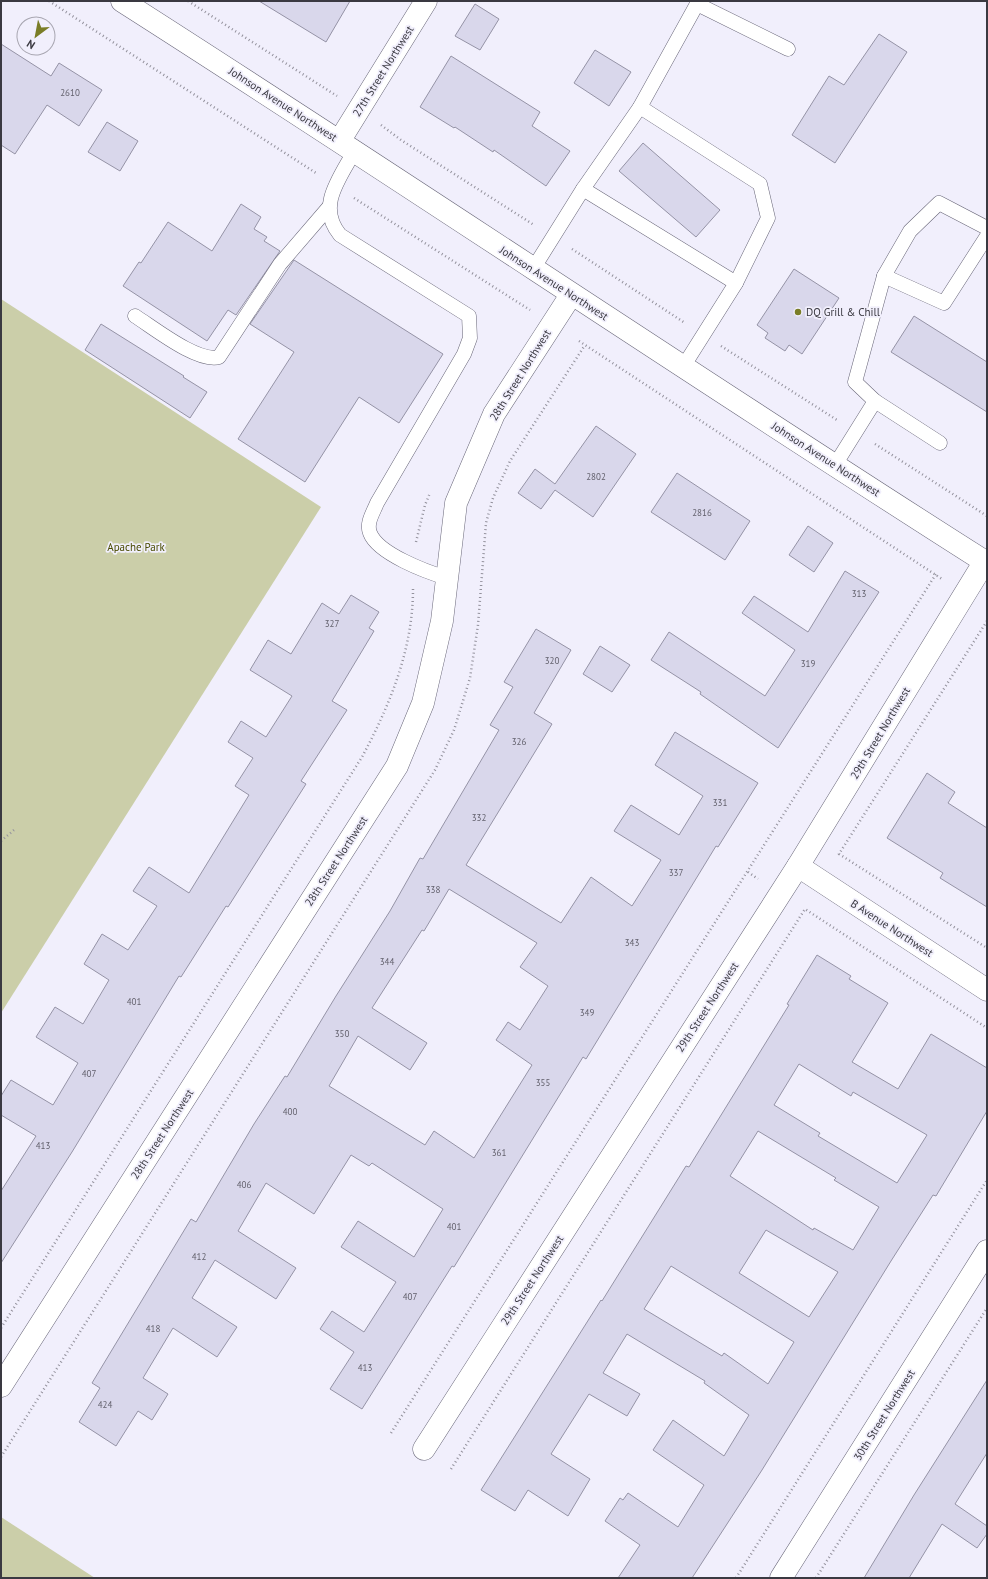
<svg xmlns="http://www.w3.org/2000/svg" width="988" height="1579" viewBox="0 0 988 1579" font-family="'PT Sans',sans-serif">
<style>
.green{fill:#cbcea9}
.building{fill:#d9d7eb;stroke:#9593a6;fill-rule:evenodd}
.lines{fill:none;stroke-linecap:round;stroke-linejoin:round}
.lane-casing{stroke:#696779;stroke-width:15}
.street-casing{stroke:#696779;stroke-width:23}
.secondary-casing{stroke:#696779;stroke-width:23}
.path{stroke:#94929d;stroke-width:2.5;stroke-dasharray:1 3;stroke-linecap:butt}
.lane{stroke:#fff;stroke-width:14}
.street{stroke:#fff;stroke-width:22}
.secondary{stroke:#fff;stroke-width:22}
.poi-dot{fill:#7a7d27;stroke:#f1effc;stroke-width:1.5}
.labels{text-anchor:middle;stroke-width:3.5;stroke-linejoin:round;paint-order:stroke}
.number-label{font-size:9px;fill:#62606c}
.street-label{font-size:11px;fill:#3a3941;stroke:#f1effc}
.poi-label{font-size:11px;fill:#3a3941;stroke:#f1effc;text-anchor:start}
.park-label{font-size:11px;fill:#4a4c02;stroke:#f1effc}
</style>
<rect width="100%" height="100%" fill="#f1effc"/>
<g class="green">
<path d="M1 299 321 507 1 1013Z"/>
<path d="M1 1517 95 1578H1Z"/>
</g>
<g class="building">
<path d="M259 1H350L326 42Z"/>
<path d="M475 4 499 19 480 50 455 36Z"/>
<path d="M879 34 907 52 835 163 792 135 829 76 844 85Z"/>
<path d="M1 44 51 76 59 63 102 90 79 126 47 105 15 154 1 145Z"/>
<path d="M595 50 631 72 609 106 574 83Z"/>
<path d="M451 56 540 112 532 126 570 151 546 186 494 150 493 152 455 127 454 128 420 107Z"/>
<path d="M107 122 138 141 120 171 88 152Z"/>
<path d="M643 143 720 210 696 237 619 171Z"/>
<path d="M241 204 261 217 254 229 267 237 264 241 280 251 236 315 228 310 207 341 123 286 139 262 141 263 168 222 212 251Z"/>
<path d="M294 260 443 354 399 423 359 397 305 482 238 439 294 352 250 324Z"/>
<path d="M794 269 839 298 802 354 789 345 785 351 765 338 768 333 757 325Z"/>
<path d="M914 316 987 362V412L891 352Z"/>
<path d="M101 324 184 376 183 377 207 392 190 418 85 350Z"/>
<path d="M596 426 636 454 593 517 555 490 541 509 518 493 535 469 555 484Z"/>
<path d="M677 473 750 521 725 560 651 512Z"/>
<path d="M808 526 833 543 814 572 789 555Z"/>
<path d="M845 571 879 592 778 748 700 694 701 692 651 660 669 632 765 696 795 650 742 613 754 596 808 632Z"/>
<path d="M351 595 379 612 369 628 374 631 332 701 347 710 301 781 306 784 228 907 226 906 181 977 179 976 72 1152 1 1263V1191L36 1136 1 1115V1096L11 1080 53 1105 78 1063 36 1037 55 1007 83 1024 109 980 84 964 102 934 128 950 157 906 133 891 149 867 189 893 249 795 235 786 253 758 228 742 241 721 266 737 292 696 250 670 268 640 291 654 322 603 339 614Z"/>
<path d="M536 629 571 650 534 713 552 724 466 865 561 923 591 877 632 906 661 860 614 831 631 805 679 835 703 796 655 765 675 732 758 783 718 847 716 846 586 1059 583 1057 454 1267 452 1266 362 1409 330 1389 354 1352 320 1329 332 1311 364 1332 396 1282 341 1247 358 1221 414 1257 443 1209 372 1163 369 1166 351 1155 314 1214 266 1183 238 1231 296 1268 276 1299 215 1260 192 1298 237 1327 217 1357 173 1328 143 1378 168 1394 152 1420 138 1411 116 1446 79 1422 100 1388 92 1383 191 1219 196 1222 254 1124 285 1076 287 1077 336 996 390 911 420 858 423 859 499 730 490 725 513 687 504 682ZM449 889 537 943 520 967 548 986 520 1030 508 1022 496 1040 532 1065 474 1158 434 1131 425 1145 329 1086 358 1036 410 1070 427 1043 372 1008 422 930 424 931Z"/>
<path d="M600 646 630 665 612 692 583 674Z"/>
<path d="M927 773 955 792 948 803 987 828V907L940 878 943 873 887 838Z"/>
<path d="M817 955 851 976 849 979 888 1003 852 1062 898 1089 931 1034 987 1068V1111L936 1196 933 1195 891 1261 762 1470 692 1578H618L640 1545 605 1521 620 1498 623 1500 628 1493 678 1527 704 1485 653 1450 673 1420 724 1456 749 1415 704 1383 705 1381 627 1334 603 1373 640 1394 627 1416 589 1394 551 1454 590 1479 568 1516 528 1490 515 1511 481 1490 601 1300 602 1301 686 1166 689 1167 789 1005 787 1004ZM799 1064 851 1096 853 1092 927 1135 897 1183 818 1136 820 1133 774 1105ZM758 1131 836 1178 834 1180 879 1207 853 1250 814 1228 813 1230 730 1176ZM766 1230 838 1272 809 1317 739 1273ZM671 1266 794 1342 768 1384 724 1353 722 1356 644 1309Z"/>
<path d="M987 1380V1453L955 1504 987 1526V1534L977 1548 942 1524 909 1578H864L914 1495Z"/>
</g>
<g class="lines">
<g class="lane-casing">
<g id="lane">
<path d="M640 107 760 184 768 218 736 283"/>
<path d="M355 150C340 178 316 206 340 235L469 316 470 338 464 354 377 503C373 513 366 523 370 533 378 554 427 572 447 578"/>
<path d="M583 189 640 107 697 4 788 49"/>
<path d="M533 269 583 189 736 283 683 367"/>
<path d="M884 276 944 303 987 236"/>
<path d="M135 316C154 328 198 363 219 357L280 264 329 207"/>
<path d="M875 401 940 443"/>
<path d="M835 465 875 401 855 382 884 276 910 231 939 203 987 228"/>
</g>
</g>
<g class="street-casing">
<g id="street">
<path d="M340 140 426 1"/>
<path d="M798 866 987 990"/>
<path d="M1 1386 397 766 423 703 442 621 456 503 494 414 571 295"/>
<path d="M424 1449 798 866 985 561"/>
<path d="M781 1578 987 1251"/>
</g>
</g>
<g class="secondary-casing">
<path id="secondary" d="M122 1C412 186 697 379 987 563"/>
</g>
<g class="path">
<path d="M49 1 316 173"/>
<path d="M188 1 337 96"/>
<path d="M381 125 401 140 534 225"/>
<path d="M354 198 530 310"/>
<path d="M572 249 685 323"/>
<path d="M579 341 942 579"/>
<path d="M721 346 837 420"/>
<path d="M875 444 987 516"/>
<path d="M416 542 425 505 430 493"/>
<path d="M987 621 839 854 987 948"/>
<path d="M1 841 14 830"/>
<path d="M748 872 758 879"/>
<path d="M1 1328 362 757C390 705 413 649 413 589"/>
<path d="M391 1433 936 574"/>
<path d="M1 1457 435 770 454 730 470 678 478 625 486 523 493 498 510 461 585 345"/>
<path d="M451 1469 805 909 987 1028"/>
<path d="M736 1578 987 1180"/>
<path d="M816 1578 987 1308"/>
</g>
<use href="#lane" class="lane"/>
<use href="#street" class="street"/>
<use href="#secondary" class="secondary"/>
</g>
<circle class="poi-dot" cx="798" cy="312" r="4"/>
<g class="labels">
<g class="number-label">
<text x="70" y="96">2610</text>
<text x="596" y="480">2802</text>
<text x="702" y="516">2816</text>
<text x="859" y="597">313</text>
<text x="332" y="627">327</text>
<text x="552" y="664">320</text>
<text x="808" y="667">319</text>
<text x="519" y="745">326</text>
<text x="720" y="806">331</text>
<text x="479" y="821">332</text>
<text x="676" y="876">337</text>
<text x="433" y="893">338</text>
<text x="632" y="946">343</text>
<text x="387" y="965">344</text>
<text x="134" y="1005">401</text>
<text x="587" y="1016">349</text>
<text x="342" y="1037">350</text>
<text x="89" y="1077">407</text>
<text x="543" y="1086">355</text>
<text x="290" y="1115">400</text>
<text x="43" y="1149">413</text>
<text x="499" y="1156">361</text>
<text x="244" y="1188">406</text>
<text x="454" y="1230">401</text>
<text x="199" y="1260">412</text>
<text x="410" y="1300">407</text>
<text x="153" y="1332">418</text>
<text x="365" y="1371">413</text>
<text x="105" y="1408">424</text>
</g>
<g class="street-label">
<text transform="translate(383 71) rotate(-58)" y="4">27th Street Northwest</text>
<text transform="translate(283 104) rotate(33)" y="4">Johnson Avenue Northwest</text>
<text transform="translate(554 283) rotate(33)" y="4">Johnson Avenue Northwest</text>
<text transform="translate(520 375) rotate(-58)" y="4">28th Street Northwest</text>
<text transform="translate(826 459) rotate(33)" y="4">Johnson Avenue Northwest</text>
<text transform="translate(880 733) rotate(-59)" y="4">29th Street Northwest</text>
<text transform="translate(336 861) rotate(-57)" y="4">28th Street Northwest</text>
<text transform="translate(892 928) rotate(33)" y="4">B Avenue Northwest</text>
<text transform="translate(707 1007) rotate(-57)" y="4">29th Street Northwest</text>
<text transform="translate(162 1134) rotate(-57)" y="4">28th Street Northwest</text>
<text transform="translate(532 1280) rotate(-57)" y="4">29th Street Northwest</text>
<text transform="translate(884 1415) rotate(-58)" y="4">30th Street Northwest</text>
</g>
<g class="poi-label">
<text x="806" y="316">DQ Grill &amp; Chill</text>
</g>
<g class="park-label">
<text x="136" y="551">Apache Park</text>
</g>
</g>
<rect width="988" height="1579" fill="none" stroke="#3a3941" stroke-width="4"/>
<g transform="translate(36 36) rotate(212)"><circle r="19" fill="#f1effc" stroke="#a8a6b1"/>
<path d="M0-3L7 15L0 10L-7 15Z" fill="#7a7d27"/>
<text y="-6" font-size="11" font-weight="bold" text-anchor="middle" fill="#3a3941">N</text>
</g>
</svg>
